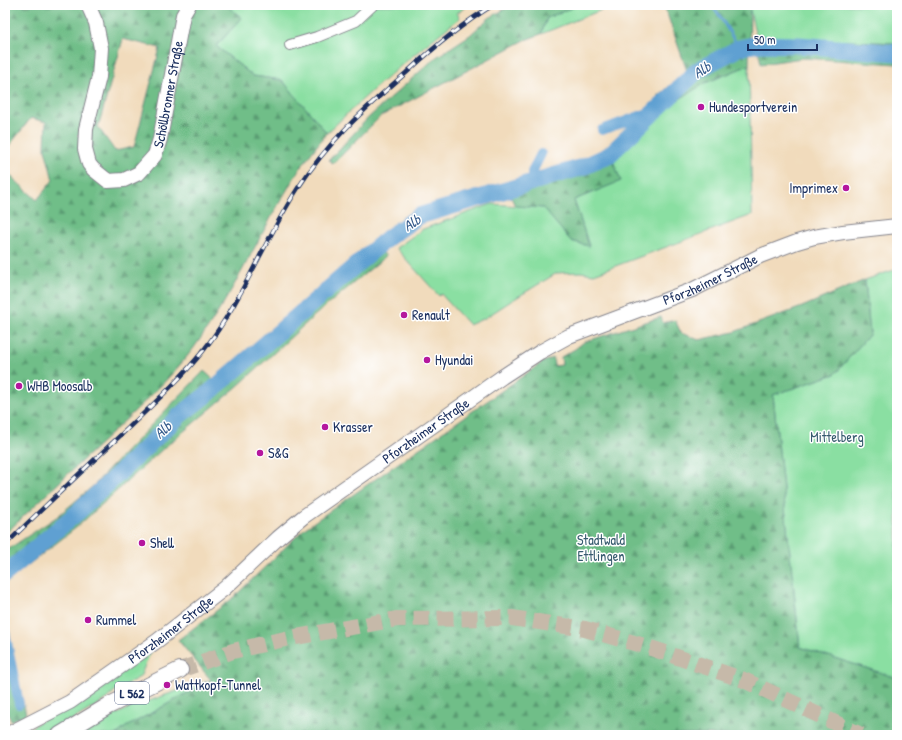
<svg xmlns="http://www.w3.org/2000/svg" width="902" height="740" viewBox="0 0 902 740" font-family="'Patrick Hand',sans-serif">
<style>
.green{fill:#8adfa2;stroke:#528780}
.forest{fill:url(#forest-firs);stroke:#457673;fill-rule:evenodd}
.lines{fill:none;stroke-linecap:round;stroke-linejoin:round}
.stream{stroke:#5ea0d2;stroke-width:3}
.canal{stroke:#5ea0d2;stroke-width:10}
.river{stroke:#5ea0d2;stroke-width:17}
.primary-tunnel{stroke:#c6b9a9;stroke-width:16;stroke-dasharray:16 8;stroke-linecap:butt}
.minor-casing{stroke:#86858d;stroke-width:12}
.secondary-casing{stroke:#86858d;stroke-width:16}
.primary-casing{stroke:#86858d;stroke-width:18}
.minor{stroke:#fff;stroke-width:10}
.secondary{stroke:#fff;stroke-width:14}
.primary{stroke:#fff;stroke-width:16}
.rail-casing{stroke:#1b2f5e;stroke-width:4.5}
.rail{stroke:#fff;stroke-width:3;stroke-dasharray:9;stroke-linecap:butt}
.poi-dot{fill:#b5179e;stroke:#fff;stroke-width:1.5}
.labels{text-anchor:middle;stroke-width:3;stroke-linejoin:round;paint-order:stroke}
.shield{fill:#fff;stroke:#5f6d8e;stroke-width:1}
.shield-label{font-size:13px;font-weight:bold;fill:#1b2f5e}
.street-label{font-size:14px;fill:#1b2f5e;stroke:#fff}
.poi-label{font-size:14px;fill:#1b2f5e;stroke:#fff;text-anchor:start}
.park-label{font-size:14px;fill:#375b6f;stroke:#fff}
.water-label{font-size:15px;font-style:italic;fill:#365c8c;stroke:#fff}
</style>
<defs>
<pattern id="forest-firs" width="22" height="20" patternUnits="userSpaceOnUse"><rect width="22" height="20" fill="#6fbe88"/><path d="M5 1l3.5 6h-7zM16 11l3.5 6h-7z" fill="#5a9b72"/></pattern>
</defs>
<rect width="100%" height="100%" fill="#fff"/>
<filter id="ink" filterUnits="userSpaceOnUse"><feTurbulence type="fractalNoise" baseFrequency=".025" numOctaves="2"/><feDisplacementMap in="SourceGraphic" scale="8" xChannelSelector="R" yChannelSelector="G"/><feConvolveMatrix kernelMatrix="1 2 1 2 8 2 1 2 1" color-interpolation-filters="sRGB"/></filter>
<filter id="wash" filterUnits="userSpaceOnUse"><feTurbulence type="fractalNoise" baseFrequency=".012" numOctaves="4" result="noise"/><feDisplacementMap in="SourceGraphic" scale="16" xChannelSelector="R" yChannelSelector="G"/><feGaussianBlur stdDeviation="0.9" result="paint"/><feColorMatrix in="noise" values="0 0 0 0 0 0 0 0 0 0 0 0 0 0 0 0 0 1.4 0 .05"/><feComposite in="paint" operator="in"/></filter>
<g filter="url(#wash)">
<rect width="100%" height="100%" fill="#f1dbbc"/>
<g class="green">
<path d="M226 5H469L457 13 460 18C413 54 369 92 327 133L282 80 253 76 216 46 242 18Z"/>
<path d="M578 5H614L541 34 547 18Z"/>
<path d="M748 5H897V43L756 37 750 10Z"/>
<path d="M749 65 752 215 594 274 581 272 557 273 511 301 485 318 469 325 441 294 439 296 396 248 423 229 492 204 544 208 571 241 589 246 574 200 620 181 612 158 662 110 705 83Z"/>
<path d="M897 269V678L800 647 773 395 835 374 870 333 865 280Z"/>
<path d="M151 651 140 677 116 690 104 701 65 724 40 735H19Z"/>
<path d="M211 680 126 727 116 735H71L91 722 95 726 127 709 174 692Z"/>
</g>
<g class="forest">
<path d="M5 5H226L242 18 216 46 253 76 282 80 327 133C315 148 303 163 293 180 258 236 233 296 193 349 170 379 142 404 115 430 78 464 42 499 5 534V171L37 200 53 180 45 149 46 122 31 118 5 151ZM123 39 160 48 134 147 115 151 98 127Z"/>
<path d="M512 5H578L547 18 541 34 525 40 381 116 333 164 329 160 368 118 435 58 470 35 489 18Z"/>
<path d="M664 5H748L750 10 749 65 705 83 662 110 657 97 687 71Z"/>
<path d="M756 37 897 43V64L802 58 761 64Z"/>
<path d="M612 158 621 181 574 200 589 246 571 241 543 208 515 206 511 197 527 187 576 173Z"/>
<path d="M372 241 386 256 314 316 238 386 165 447 77 527 5 583V553L7 550 58 516 93 486 159 417 204 371 213 379Z"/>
<path d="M865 280 870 334 835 374 773 395 800 647 897 678V735H116L126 727 211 680 178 640 233 598 304 529 543 362 553 358 554 366 562 365 561 357 575 349 584 342 661 317 663 323 675 320 681 333 699 340 734 332 802 307Z"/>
<path d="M5 606 8 640 26 714 11 721 5 705Z"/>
</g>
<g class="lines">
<path class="stream" d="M710 5 718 13 739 48"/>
<g class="canal">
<path d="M602 130 648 113 652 114"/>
<path d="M533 181 532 172 541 154"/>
<path d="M5 632 19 704"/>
</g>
<path class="river" d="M5 574 78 512 179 416 210 392 364 258 389 237 419 216 583 167 609 155 698 70 739 48 758 44 799 45 897 53"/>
</g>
</g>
<g filter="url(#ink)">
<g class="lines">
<path class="primary-tunnel" d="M180 670 233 651 285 639 397 619 512 618 585 629 648 647 744 680 861 735"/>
<g class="minor-casing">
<path id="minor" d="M290 45 317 37 356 21 373 5"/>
</g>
<g class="secondary-casing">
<g id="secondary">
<path id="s1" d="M88 5 96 23 101 48 99 77 86 129 85 149 89 164 93 169 108 181 124 180 139 173 155 155 160 139 183 15 189 5"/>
<path id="s2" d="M6 735 70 702 157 641 225 588 278 538 303 517 502 377 540 352 569 336 692 290 760 256 797 242 814 237 843 232 897 226"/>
</g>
</g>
<g class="primary-casing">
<path id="primary" d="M60 735 108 706 180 670"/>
</g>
<use href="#minor" class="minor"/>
<use href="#secondary" class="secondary"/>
<use href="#primary" class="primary"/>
<g class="rail-casing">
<path id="rail" d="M5 545C44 507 83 470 123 433 150 407 179 381 203 351 243 300 263 242 298 188 327 143 365 108 406 73 433 48 462 24 493 5"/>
</g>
<use href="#rail" class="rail"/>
</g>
</g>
<g class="poi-dot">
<circle cx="701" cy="107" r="4"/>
<circle cx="846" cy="188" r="4"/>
<circle cx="404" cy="315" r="4"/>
<circle cx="427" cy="360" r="4"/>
<circle cx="19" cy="386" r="4"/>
<circle cx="325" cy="427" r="4"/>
<circle cx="260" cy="453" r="4"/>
<circle cx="142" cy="543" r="4"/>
<circle cx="88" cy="620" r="4"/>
<circle cx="167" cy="685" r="4"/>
</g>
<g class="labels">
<rect class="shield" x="115" y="682" width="34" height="22" rx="3"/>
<g class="shield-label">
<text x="132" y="698">L 562</text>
</g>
<g class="street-label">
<text dy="5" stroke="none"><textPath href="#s1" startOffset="308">Schöllbronner Straße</textPath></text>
<text dy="5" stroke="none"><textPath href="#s2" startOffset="844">Pforzheimer Straße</textPath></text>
<text dy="5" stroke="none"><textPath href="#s2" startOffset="520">Pforzheimer Straße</textPath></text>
<text dy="5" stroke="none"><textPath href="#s2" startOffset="196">Pforzheimer Straße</textPath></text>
</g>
<g class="poi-label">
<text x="709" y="112">Hundesportverein</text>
<text x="838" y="193" text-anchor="end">Imprimex</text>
<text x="412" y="320">Renault</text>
<text x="435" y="365">Hyundai</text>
<text x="27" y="391">WHB Moosalb</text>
<text x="333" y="432">Krasser</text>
<text x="268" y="458">S&amp;G</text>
<text x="150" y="548">Shell</text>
<text x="96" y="625">Rummel</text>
<text x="175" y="690">Wattkopf-Tunnel</text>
</g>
<g class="park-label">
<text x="837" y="442">Mittelberg</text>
<text x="601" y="545">Stadtwald<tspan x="601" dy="16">Ettlingen</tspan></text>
</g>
<g class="water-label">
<text transform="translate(702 70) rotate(-34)" y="5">Alb</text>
<text transform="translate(412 223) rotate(-33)" y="5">Alb</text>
<text transform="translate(163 430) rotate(-43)" y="5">Alb</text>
</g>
</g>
<rect width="902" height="740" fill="none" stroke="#fff" stroke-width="20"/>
<path d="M748 44v6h69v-6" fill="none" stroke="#1b2f5e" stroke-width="2"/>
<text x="754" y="44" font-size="12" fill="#1b2f5e" stroke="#ffffff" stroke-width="3" paint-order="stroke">50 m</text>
</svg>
